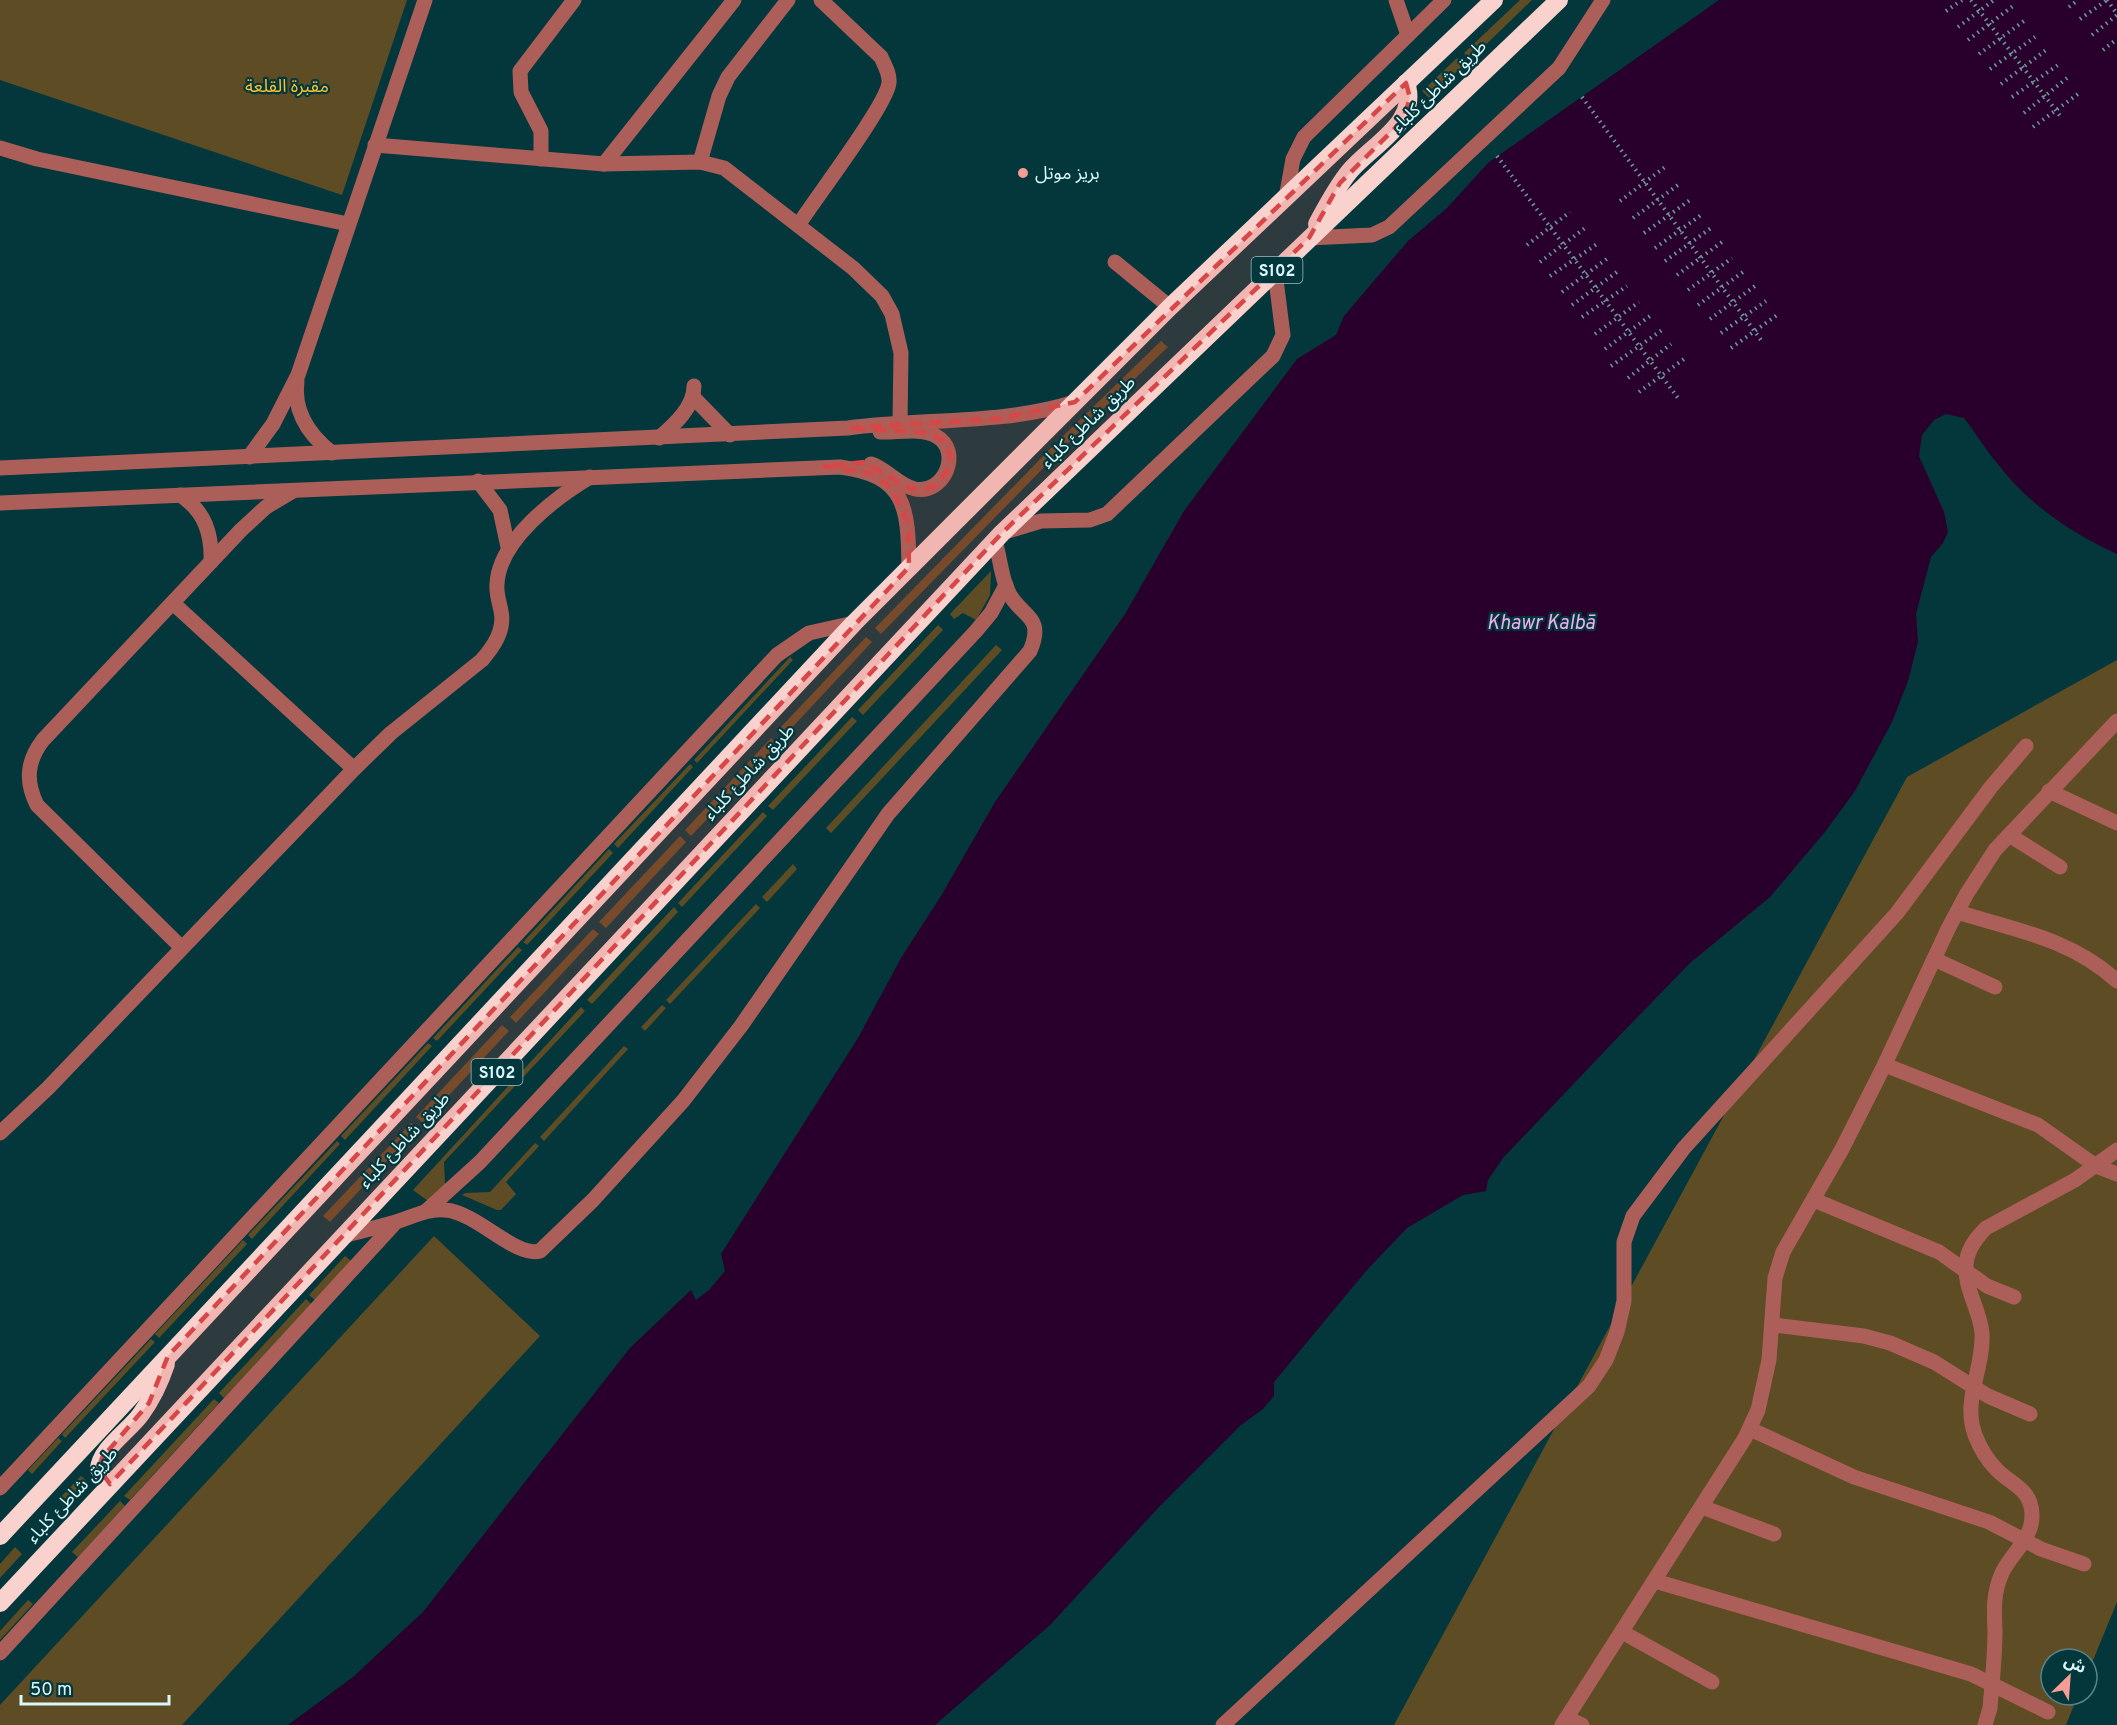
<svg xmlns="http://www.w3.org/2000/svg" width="2117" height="1725" viewBox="0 0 2117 1725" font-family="Overpass,'Noto Sans Arabic',sans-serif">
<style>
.green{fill:#5e4c25}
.water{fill:#28002b}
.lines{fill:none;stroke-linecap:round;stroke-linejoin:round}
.path{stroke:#719a9e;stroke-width:4;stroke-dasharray:1.5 4.5;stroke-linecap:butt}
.minor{stroke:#ac5f59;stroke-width:15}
.highway{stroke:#f9d2ce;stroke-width:18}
.marked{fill:#d74748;fill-opacity:0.2;stroke:#d74748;stroke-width:4.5;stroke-dasharray:12 8;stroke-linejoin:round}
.poi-dot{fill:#f59c94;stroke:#03373c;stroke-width:2}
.labels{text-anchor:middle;stroke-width:4.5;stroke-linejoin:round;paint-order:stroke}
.shield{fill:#03373c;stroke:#9abec2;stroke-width:1.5}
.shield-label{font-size:16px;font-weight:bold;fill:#daf8fb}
.park-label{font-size:18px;fill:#f6bf34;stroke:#03373c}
.street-label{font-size:18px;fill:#daf8fb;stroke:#03373c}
.poi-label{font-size:18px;fill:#daf8fb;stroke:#03373c;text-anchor:start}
.water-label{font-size:20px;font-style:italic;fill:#f0aef3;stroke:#03373c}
</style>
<rect width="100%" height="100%" fill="#03373c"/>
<g class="green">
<path d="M0 0H407L342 195 0 80Z"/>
<path d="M1520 0H1532L1470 60 1464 53Z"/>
<path d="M1457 58 1464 65 1429 98 1422 91Z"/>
<path d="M1161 341 1168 347 1066 445 1060 439Z"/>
<path d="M1054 445 1060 451 881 634 875 628Z"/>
<path d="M991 571 990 595 976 620 963 613 954 619 950 614Z"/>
<path d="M938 625 943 630 863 715 858 710Z"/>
<path d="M866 637 872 642 786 734 780 728Z"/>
<path d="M996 645 1002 650 831 833 826 828Z"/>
<path d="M790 657 793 660 697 763 694 760Z"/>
<path d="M2117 660V1602L2087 1675V1659H2051V1695H2078L2066 1725H1394L1907 777Z"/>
<path d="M852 717 857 721 773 810 768 806Z"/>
<path d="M771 738 778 745 691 836 685 830Z"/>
<path d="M690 764 693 767 618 848 614 844Z"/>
<path d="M763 812 767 816 682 907 678 903Z"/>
<path d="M680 836 686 842 606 928 599 922Z"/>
<path d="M609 849 613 853 527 945 523 942Z"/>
<path d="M793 864 797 869 767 902 762 897Z"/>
<path d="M756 904 760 908 670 1004 666 1000Z"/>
<path d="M674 907 678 912 592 1004 587 1000Z"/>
<path d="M593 929 599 934 516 1023 510 1017Z"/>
<path d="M518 947 522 950 437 1041 433 1038Z"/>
<path d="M662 1005 666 1008 645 1031 641 1027Z"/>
<path d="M581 1007 585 1011 444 1162 445 1184 428 1201 413 1190Z"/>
<path d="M502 1025 509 1031 423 1123 416 1117Z"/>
<path d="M428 1043 432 1046 345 1140 341 1136Z"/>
<path d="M624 1046 628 1049 544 1141 540 1137Z"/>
<path d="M411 1123 417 1129 330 1222 323 1216Z"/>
<path d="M337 1141 340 1144 252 1239 248 1235Z"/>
<path d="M535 1143 539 1146 506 1182 516 1194 501 1210H497L462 1195 465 1193 490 1192Z"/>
<path d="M434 1236 540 1336 182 1725H0V1705Z"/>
<path d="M243 1240 247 1244 159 1338 155 1334Z"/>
<path d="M345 1256 351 1261 315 1300 309 1295Z"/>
<path d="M306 1299 311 1304 224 1398 219 1393Z"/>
<path d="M151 1339 155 1342 65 1438 62 1434Z"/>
<path d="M214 1399 219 1403 130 1500 124 1496Z"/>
<path d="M58 1438 62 1441 32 1474 28 1470Z"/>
<path d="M81 1476 89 1483 65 1507 58 1500Z"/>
<path d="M120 1501 125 1506 78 1557 72 1552Z"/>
<path d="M15 1547 22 1554 0 1578V1564Z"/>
<path d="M28 1600 33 1604 0 1640V1631Z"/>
</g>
<path class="water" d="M1719 0H2117V554C2071 533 2028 504 1997 463 1985 449 1976 433 1964 418L1946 414 1934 420 1922 435 1919 456 1944 512 1948 532 1943 543 1931 557 1916 614 1918 642 1908 681 1892 722 1855 791 1825 832 1770 897 1690 963 1620 1035 1503 1158 1488 1180 1486 1191 1463 1195 1407 1228 1366 1271 1274 1382V1396L1263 1409 1241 1425 1159 1507 1050 1625 935 1725H288L353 1677 423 1612 630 1348 691 1290 696 1300 709 1290 725 1271 721 1254 858 1038 901 958 941 896 995 802 1125 614 1184 511 1297 359 1336 335 1344 316 1408 241 1447 208 1488 163Z"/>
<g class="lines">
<g class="path">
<path d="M1971 0 2061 117"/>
<path d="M2107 0 2117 14"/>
<path d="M2069 7 2078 0"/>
<path d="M1946 11 1962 0"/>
<path d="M2080 19 2107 0"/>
<path d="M1958 27 1994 0"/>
<path d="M2092 35 2117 15"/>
<path d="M1968 40 2013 6"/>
<path d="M2103 50 2117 39"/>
<path d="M1979 54 2024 21"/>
<path d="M1990 69 2035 37"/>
<path d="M2001 84 2046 50"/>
<path d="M1582 97 1761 340"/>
<path d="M2012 97 2058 65"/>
<path d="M2024 113 2067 78"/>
<path d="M2033 127 2078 94"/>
<path d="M1497 156 1678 398"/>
<path d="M1620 201 1665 167"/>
<path d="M1633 218 1678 185"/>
<path d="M1644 233 1690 200"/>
<path d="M1527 245 1570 212"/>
<path d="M1655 248 1701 215"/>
<path d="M1665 261 1711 228"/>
<path d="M1540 262 1585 228"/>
<path d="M1677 275 1722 242"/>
<path d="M1550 276 1597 244"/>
<path d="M1688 290 1732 258"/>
<path d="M1562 292 1608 258"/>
<path d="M1572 305 1617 272"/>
<path d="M1698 305 1743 272"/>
<path d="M1582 317 1627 286"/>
<path d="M1710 319 1755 286"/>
<path d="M1721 333 1766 301"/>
<path d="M1595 334 1639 302"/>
<path d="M1731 348 1777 315"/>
<path d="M1605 349 1650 316"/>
<path d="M1611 366 1662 330"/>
<path d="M1628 378 1671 344"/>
<path d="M1639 392 1684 359"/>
</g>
<g class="minor">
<path d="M1396 0 1408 35"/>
<path d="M375 145 604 164 700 162 724 168 853 268 882 296 892 314 901 353 900 422"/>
<path d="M0 148 37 159 348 224"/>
<path d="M541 159V131L521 92 520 71 574 0"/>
<path d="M700 162 719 96 728 77 788 0"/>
<path d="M604 164 734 0"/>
<path d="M1286 198 1293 159 1304 137 1444 0"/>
<path d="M799 224C815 199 886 106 889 83 890 74 885 66 881 57L821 0"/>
<path d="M1309 238 1372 235 1389 227 1559 68 1603 0"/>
<path d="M1115 262 1170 307"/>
<path d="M297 381C293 411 309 435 332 453"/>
<path d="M694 398 730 435"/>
<path d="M659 438C675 424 694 407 694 386"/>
<path d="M249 457 273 424 298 375 425 0"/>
<path d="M871 464C887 469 899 486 915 489 944 495 963 451 936 436 921 427 897 433 880 432"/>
<path d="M0 468 848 428C924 418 1002 425 1075 402"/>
<path d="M478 481 500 510 508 547"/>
<path d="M180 495C205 511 212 534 211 562"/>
<path d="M0 503 840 467C907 475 908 509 909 567"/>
<path d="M1005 532 1041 521 1090 520 1107 514 1273 356 1283 335 1275 272"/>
<path d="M174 604 354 769"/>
<path d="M2049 791 2117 823"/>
<path d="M2009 835 2060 867"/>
<path d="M1957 912C2016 930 2071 939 2117 981"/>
<path d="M181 947 37 805C25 781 27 761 43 740L241 530 266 507 293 491"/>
<path d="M1934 959 1995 987"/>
<path d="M1885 1065 2038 1125 2096 1166 2117 1174"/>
<path d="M0 1133 48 1088 354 769 391 733 482 660C494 646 505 630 501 611 499 601 496 593 497 584 499 540 555 498 590 477"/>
<path d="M1814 1200 1939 1252 1987 1286 2014 1297"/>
<path d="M425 1212 480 1162 976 631 991 613 1006 585"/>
<path d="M343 1236C361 1231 379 1227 396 1222 412 1217 428 1208 445 1210 477 1212 515 1258 540 1251L593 1200 683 1101 741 1026 888 814 1030 651C1046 614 1019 617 1008 591 1001 576 1000 557 995 541"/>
<path d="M1774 1325 1864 1336 1890 1343 1934 1362 1988 1396 2030 1414"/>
<path d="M1750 1429 1854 1477 1989 1522 2041 1549 2084 1564"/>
<path d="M0 1488 777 655 809 633 854 623"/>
<path d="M1702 1507 1774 1534"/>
<path d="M1655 1581 1971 1674 2048 1712"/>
<path d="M1622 1632 1712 1682"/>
<path d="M0 1653 396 1222"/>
<path d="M1567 1718 1582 1725"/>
<path d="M1223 1725 1589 1386 1606 1360 1617 1332 1624 1301V1242L1633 1216 1684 1148 1897 913 1991 787 2026 746"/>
<path d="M1562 1725 1745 1438 1758 1410 1769 1360 1775 1278 1783 1252 1842 1149 1883 1068 1948 929 1966 895 1995 850 2117 721"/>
<path d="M1985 1725 1990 1708C1992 1683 1995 1657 1995 1631 1994 1610 1993 1593 2002 1573 2012 1552 2033 1539 2032 1514 2031 1489 2012 1485 1997 1470 1987 1460 1980 1448 1975 1435 1962 1399 1984 1369 1982 1333 1980 1310 1965 1290 1966 1267 1966 1251 1975 1239 1986 1228L2075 1180 2117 1150"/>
</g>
<g class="highway">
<path d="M1317 224C1327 206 1336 188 1349 172 1371 145 1420 123 1406 83"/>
<path d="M110 1484 99 1469C100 1449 130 1430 141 1414 152 1399 160 1382 166 1364"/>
<path d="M0 1536 854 623 1170 307 1494 0"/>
<path d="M0 1603 1002 533 1559 0"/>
</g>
</g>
<path class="marked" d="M1406 83 1410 98 1403 120 1340 183 1309 238 1002 533 110 1484 99 1469 102 1458 149 1403 168 1356 909 567 908 524 891 487 869 473 824 466 865 462 907 487 923 490 937 484 946 472 950 456 943 441 929 433 848 428 1002 418 1075 402Z"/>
<circle class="poi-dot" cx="1023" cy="173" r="6"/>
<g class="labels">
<g class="shield">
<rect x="1251.5" y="257" width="51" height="26" rx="4.5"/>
<rect x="471.5" y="1059" width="51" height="26" rx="4.5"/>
</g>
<g class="shield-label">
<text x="1277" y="276">S102</text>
<text x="497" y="1078">S102</text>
</g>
<g class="park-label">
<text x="287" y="92">مقبرة القلعة</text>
</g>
<g class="street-label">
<text transform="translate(1439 86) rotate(-44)" y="6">طريق شاطئ كلباء</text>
<text transform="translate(1088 422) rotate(-44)" y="6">طريق شاطئ كلباء</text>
<text transform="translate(749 772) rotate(-47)" y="6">طريق شاطئ كلباء</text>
<text transform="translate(404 1140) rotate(-47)" y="6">طريق شاطئ كلباء</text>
<text transform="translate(72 1495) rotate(-47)" y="6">طريق شاطئ كلباء</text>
</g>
<g class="poi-label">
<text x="1035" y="179">بريز موتل</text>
</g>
<g class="water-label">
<text x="1541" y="629">Khawr Kalbā</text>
</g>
</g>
<g transform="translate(2069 1677) rotate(25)"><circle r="28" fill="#03373c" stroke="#598488" stroke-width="1.5"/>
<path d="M0-4.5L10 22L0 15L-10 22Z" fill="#f59c94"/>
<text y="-9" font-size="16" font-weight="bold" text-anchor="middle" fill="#daf8fb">ش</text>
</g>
<path d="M21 1695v9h148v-9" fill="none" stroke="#daf8fb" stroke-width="3"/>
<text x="30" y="1695" font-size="18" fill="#daf8fb" stroke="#03373c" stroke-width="4.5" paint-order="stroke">50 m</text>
</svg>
